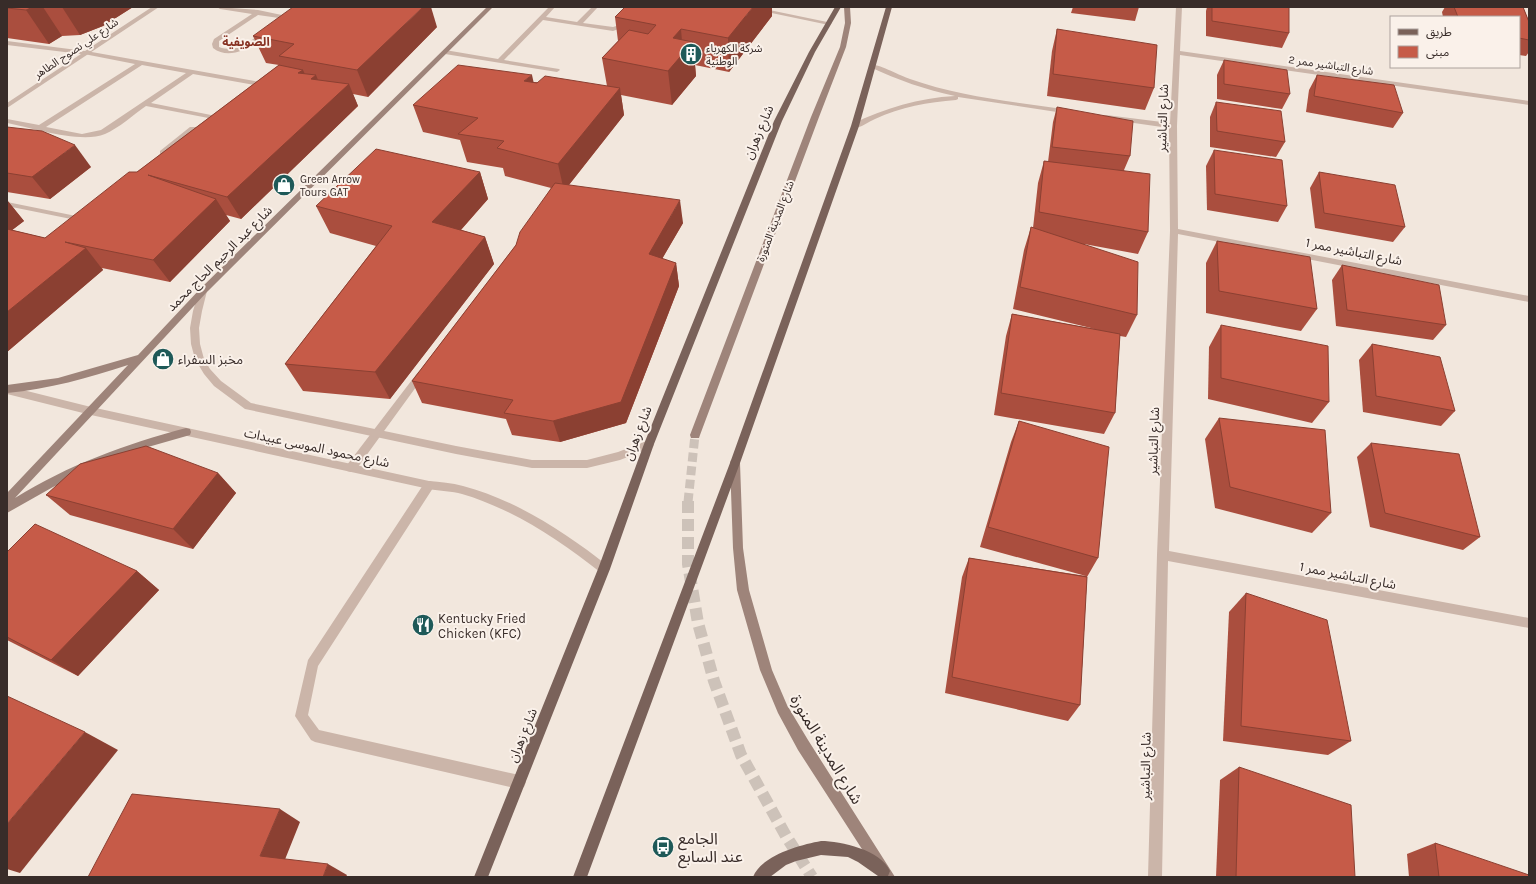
<svg xmlns="http://www.w3.org/2000/svg" width="1536" height="884" viewBox="0 0 1536 884" font-family="Karla,'Noto Sans Arabic',sans-serif">
<style>
.lines{fill:none;stroke-linecap:round;stroke-linejoin:round}
.secondary-tunnel-far1{stroke:#cdc2b9;stroke-width:9;stroke-dasharray:9 4.5;stroke-linecap:butt}
.secondary-tunnel{stroke:#cdc2b9;stroke-width:12;stroke-dasharray:12 6;stroke-linecap:butt}
.lane{fill:#cbb5a9;fill-rule:evenodd}
.street{fill:#cbb5a9;fill-rule:evenodd}
.secondary{fill:#9e847a;fill-rule:evenodd}
.primary{fill:#7a625a;fill-rule:evenodd}
.wall{fill:#aa4e3e}
.shaded-wall{fill:#8b4032}
.building{fill:#c65b48;stroke:#8b4032}
.labels{text-anchor:middle;stroke-width:4;stroke-linejoin:round;paint-order:stroke}
.far-street-label{font-size:11px;fill:#382c29;stroke:#faf1ea}
.far-poi-label{font-size:11px;fill:#382c29;stroke:#faf1ea;text-anchor:start}
.far-neighbourhood-label{font-size:12px;font-weight:bold;fill:#873122;stroke:#faf1ea}
.street-label{font-size:13px;fill:#382c29;stroke:#faf1ea}
.poi-label{font-size:13px;fill:#382c29;stroke:#faf1ea;text-anchor:start}
.near-street-label{font-size:16px;fill:#382c29;stroke:#faf1ea}
.near-poi-label{font-size:16px;fill:#382c29;stroke:#faf1ea;text-anchor:start}
</style>
<rect width="100%" height="100%" fill="#f2e7dd"/>
<g class="lines">
<path class="secondary-tunnel-far1" d="M688 502 695 435"/>
<path class="secondary-tunnel" d="M688 501V564L698 623 714 681 741 755 786 836 812 877"/>
<g class="lane">
<path d="M217 7 258 10 296 18 293 20 258 15 219 41V47C244 56 255 31 269 33V35C254 45 231 62 213 48L212 44 214 39 252 14 220 9Z"/>
<path d="M549 7H555L546 17 577 22 592 7H598L583 23 613 27 626 23 642 7H648L630 25 613 31 543 20 504 60 559 69 560 70 557 72 445 54 442 52 445 50 498 59Z"/>
<path d="M743 7H755L832 23 829 25Z"/>
<path d="M86 51 260 82 263 84 260 86 193 74 151 103 226 118 228 119 224 121 146 106C133 115 119 128 105 134 81 144 33 128 7 123V119L39 125 135 64 84 54 83 53ZM142 65 186 73 101 130 82 134 46 127Z"/>
<path d="M190 127H196L197 129 166 155H160V151Z"/>
<path d="M7 202 81 217 85 219 81 221 7 206Z"/>
<path d="M421 371 424 372 426 374 424 376 355 471 351 472 347 471 346 468 347 465 418 372Z"/>
<path d="M429 481 433 482 434 485 433 488 318 666 308 715 319 730 519 775 524 777 526 782 524 787 519 789 315 742 311 740 295 716 308 660 425 482Z"/>
</g>
<g class="street">
<path d="M152 7H159L7 108V103L81 54 7 45V41L85 51Z"/>
<path d="M1176 7H1182L1180 51 1529 101V105L1180 55 1177 126 1178 229 1529 296V302L1178 234 1169 551 1529 618V628L1168 561 1162 877H1148L1157 555 1170 231 1169 128 1106 119 1102 117 1106 115 1170 123Z"/>
<path d="M870 65C878 63 900 76 910 79 961 97 1016 102 1070 110L1073 112 1070 114 958 97V99L956 100C928 102 901 107 875 119 868 122 860 129 852 128V124C885 108 919 98 955 96 926 90 898 80 870 67Z"/>
<path d="M203 288 207 291 202 311 199 328 200 344 204 359 210 369 221 381 251 403 456 446 532 460H587L618 452 649 440 653 441 654 444 653 447 620 460 587 468H532L456 454 245 409 214 386 204 374 195 359 191 344 190 328 193 311 199 291Z"/>
<path d="M7 386 91 407 429 481C440 482 452 483 463 486 516 500 565 532 608 566L610 569 608 572 604 574 600 572C559 540 513 509 462 494 452 491 440 491 429 489L91 415 7 394Z"/>
</g>
<g class="secondary">
<path d="M487 7H493L206 293 15 498C68 465 126 444 186 428L190 429 191 432 190 435 141 449 97 466 53 487 7 513V493L128 365C88 378 49 389 7 393V385L58 378 138 355 200 289Z"/>
<path d="M844 7H850L851 23 846 47 819 117 700 435 699 438H691L690 435 811 117 840 47 845 23Z"/>
<path d="M735 459 739 460 740 463 743 548 749 590 772 670 787 705 808 740 895 877H880L798 750 778 713 760 670 737 590 733 548 730 463 731 460Z"/>
</g>
<g class="primary">
<path d="M835 7H841L815 52 782 121 654 444 610 569 488 877H474L598 569 644 444 774 121 809 52Z"/>
<path d="M886 7H892L859 126 740 463 587 877H573L730 463 851 126Z"/>
<path d="M821 841C841 841 881 850 890 871L888 876H878L858 862 848 857 821 855 796 861 786 865 770 877H753C762 855 800 845 821 841Z"/>
</g>
</g>
<g class="wall">
<path d="M7 7H133L103 26 80 35 62 36 49 44 7 38Z"/>
<path d="M1073 7H1139L1135 21 1071 13Z"/>
<path d="M1207 7H1289V33L1282 48 1206 36V11Z"/>
<path d="M1445 7H1523L1529 22V52L1526 56 1519 55V17H1443L1442 12Z"/>
<path d="M772 16 729 72 695 65 696 76 672 105 621 95 624 115 569 185 683 223 662 259 676 263 679 286 626 423 560 442 512 435 506 419 422 403 412 381 516 245 551 188 505 176 503 168 467 162 460 140 423 132 413 105 534 82 607 86 602 58 618 41 615 17Z"/>
<path d="M437 27 368 97 353 94 358 106 241 219 226 215 230 221 170 282 102 268 103 270 7 352V200L24 221 12 230 45 238 137 172 279 65 266 63 253 36Z"/>
<path d="M1057 29 1154 88 1145 110 1047 96 1052 51Z"/>
<path d="M1224 60 1290 94 1282 109 1217 99V75Z"/>
<path d="M1317 75 1403 113 1393 128 1306 112 1309 90Z"/>
<path d="M1216 102 1285 142 1276 157 1210 147V117Z"/>
<path d="M1057 107 1130 156 1124 170 1148 232 1138 254 1084 244 1137 315 1126 337 1120 336 1115 413 1104 434 994 415 1006 336 1012 314 1095 329 1013 309 1024 250 1031 227 1033 228 1038 183 1044 161 1048 162 1053 122Z"/>
<path d="M7 127 91 167 50 199 7 192Z"/>
<path d="M1214 150 1287 206 1278 222 1207 210 1206 166Z"/>
<path d="M480 172 488 199 461 230 485 237 494 264 390 399 303 391 285 364 376 246 330 233 316 206Z"/>
<path d="M1319 172 1405 227 1393 242 1315 228 1310 188Z"/>
<path d="M1217 241 1317 309 1301 331 1206 313V263Z"/>
<path d="M1342 265 1446 325 1433 340 1336 326 1332 280Z"/>
<path d="M1221 325 1329 402 1312 423 1208 399 1209 347Z"/>
<path d="M1372 344 1455 411 1441 426 1363 412 1359 360Z"/>
<path d="M1219 418 1331 513 1312 533 1215 508 1205 439Z"/>
<path d="M1019 421 1098 558 1087 577 1080 705 1068 721 945 693 962 577 969 558 1086 576 980 547 1011 442Z"/>
<path d="M1371 443 1480 537 1463 550 1370 527 1357 457Z"/>
<path d="M218 473 236 493 193 549 70 515 46 495Z"/>
<path d="M7 552 137 571 159 590 78 676 7 640Z"/>
<path d="M1246 593 1351 741 1328 755 1223 741 1229 612Z"/>
<path d="M1239 767 1355 877H1216L1220 780Z"/>
<path d="M1435 843 1529 877H1409L1407 854Z"/>
</g>
<g class="shaded-wall">
<path d="M33 7H43L62 36 49 44 26 10Z"/>
<path d="M62 7H133L103 26 80 35Z"/>
<path d="M423 7H431L437 27 368 97 357 70Z"/>
<path d="M753 7H772V16L729 72 728 38Z"/>
<path d="M681 29 683 54 693 42 696 76 672 105 668 71 673 38Z"/>
<path d="M303 70 313 91 298 73Z"/>
<path d="M316 75 325 97 311 79Z"/>
<path d="M532 75 538 102 524 81Z"/>
<path d="M349 84 358 106 241 219 227 197Z"/>
<path d="M620 88 624 115 564 191 558 164Z"/>
<path d="M75 145 91 167 50 199 32 177Z"/>
<path d="M480 172 488 199 443 250 432 222Z"/>
<path d="M216 199 230 221 170 282 153 260Z"/>
<path d="M7 200 24 221 7 234Z"/>
<path d="M680 200 683 223 652 276 649 254Z"/>
<path d="M485 237 494 264 390 399 375 372Z"/>
<path d="M86 248 103 270 7 352V312Z"/>
<path d="M676 263 679 286 626 423 560 442 553 421Z"/>
<path d="M218 473 236 493 193 549 173 529Z"/>
<path d="M137 571 159 590 78 676 51 660Z"/>
<path d="M85 732 118 750 20 873 7 869V824Z"/>
<path d="M280 809 300 822 282 867 260 856Z"/>
<path d="M328 864 347 875 346 877H323Z"/>
</g>
<g class="building">
<path d="M7 7H33L26 10 7 8Z"/>
<path d="M293 7H423L357 70 279 56 294 44 253 36Z"/>
<path d="M625 7H753L728 38 681 29 673 38 693 42 668 71 602 58 629 30 648 34 656 25 615 17Z"/>
<path d="M1212 7H1289V33L1212 21Z"/>
<path d="M1454 7H1523L1529 22V40L1519 38V17H1458Z"/>
<path d="M1057 29 1157 45 1154 88 1053 74Z"/>
<path d="M1224 60 1287 70 1290 94 1224 84Z"/>
<path d="M279 65 303 70 298 73 316 75 311 79 349 84 227 197 148 175 216 199 153 260 65 242 86 248 7 312V229L45 238 129 172H137Z"/>
<path d="M458 65 532 75 524 81 537 83 545 76 620 88 558 164 497 148 504 141 458 134 478 118 413 105Z"/>
<path d="M1317 75 1394 85 1403 113 1314 96Z"/>
<path d="M1216 102 1281 111 1285 142 1217 131Z"/>
<path d="M1057 107 1133 121 1130 156 1052 147Z"/>
<path d="M7 127 42 131 75 145 32 177 7 173Z"/>
<path d="M376 149 480 172 432 222 485 237 375 372 285 364 392 226 316 206Z"/>
<path d="M1214 150 1282 160 1287 206 1215 194Z"/>
<path d="M1044 161 1150 174 1148 232 1039 212Z"/>
<path d="M1319 172 1395 185 1405 227 1324 213Z"/>
<path d="M555 183 680 200 649 254 676 263 621 402 553 421 504 413 513 400 412 381 516 245 520 232Z"/>
<path d="M1031 227 1138 262 1137 315 1020 287Z"/>
<path d="M1217 241 1310 257 1317 309 1219 291Z"/>
<path d="M1342 265 1439 285 1446 325 1347 310Z"/>
<path d="M1012 314 1120 334 1115 413 1001 393Z"/>
<path d="M1221 325 1328 346 1329 402 1221 378Z"/>
<path d="M1372 344 1440 357 1455 411 1376 396Z"/>
<path d="M1219 418 1325 430 1331 513 1230 487Z"/>
<path d="M1019 421 1109 447 1098 558 988 527Z"/>
<path d="M1371 443 1459 454 1480 537 1385 513Z"/>
<path d="M146 446 218 473 173 529 46 495 80 464Z"/>
<path d="M35 524 137 571 51 660 7 637V552Z"/>
<path d="M969 558 1087 577 1080 705 952 677Z"/>
<path d="M1246 593 1327 620 1351 741 1241 726Z"/>
<path d="M7 696 85 732 7 824Z"/>
<path d="M1239 767 1351 805 1355 877H1236Z"/>
<path d="M132 794 280 809 260 856 328 864 323 877H88Z"/>
<path d="M1435 843 1529 875V877H1439Z"/>
</g>
<defs>
<g id="building-disc" transform="scale(1.15)"><circle r="9.5" fill="#1e5958" stroke="#faf1ea"/><path d="M-4-6H4V6H1V3H-1V6H-4ZM-2.5-4.3h1.7v1.8h-1.7ZM.8-4.3h1.7v1.8H.8ZM-2.5-1h1.7V.8h-1.7ZM.8-1h1.7V.8H.8Z" fill="#fff"/></g>
<g id="shop-disc" transform="scale(1.15)"><circle r="9.5" fill="#1e5958" stroke="#faf1ea"/><path d="M-5-2.5h2.3a2.7 3.5 0 0 1 5.4 0H5L5.5 6h-11ZM-1.5-2.5h3a1.5 2.3 0 0 0-3 0Z" fill="#fff"/></g>
<g id="restaurant-disc" transform="scale(1.15)"><circle r="9.5" fill="#1e5958" stroke="#faf1ea"/><path d="M-5-6h1v4h1v-4h1v4h1v-4h1v5L-1.5 .5V6h-2V.5L-5-1ZM5-6V6H3V1.5H1.5Q1.5-4 5-6Z" fill="#fff"/></g>
<g id="bus-disc" transform="scale(1.15)"><circle r="9.5" fill="#1e5958" stroke="#faf1ea"/><path d="M-5-6H5V4H4V6H2V4H-2V6H-4V4H-5ZM-3.5-4V0h7V-4ZM-3.5 1.2v1.5H-2V1.2ZM2 1.2v1.5H3.5V1.2Z" fill="#fff"/></g>
</defs>
<g fill-rule="evenodd">
<use href="#building-disc" x="691" y="54"/>
<use href="#shop-disc" x="284" y="185"/>
<use href="#shop-disc" x="163" y="359"/>
<use href="#restaurant-disc" x="423" y="625"/>
<use href="#bus-disc" x="663" y="847"/>
</g>
<g class="labels">
<g class="far-street-label">
<text transform="translate(76 48) rotate(-34)" y="4">شارع علي نصوح الطاهر</text>
<text transform="translate(1331 65) rotate(8)" y="4">شارع التباشير ممر 2</text>
<text transform="translate(775 221) rotate(-69)" y="4">شارع المدينة المنورة</text>
</g>
<g class="far-poi-label">
<text x="706" y="52">شركة الكهرباء<tspan x="706" dy="13">الوطنية</tspan></text>
<text x="300" y="183">Green Arrow<tspan x="300" dy="13">Tours GAT</tspan></text>
</g>
<g class="far-neighbourhood-label">
<text x="246" y="46">الصويفية</text>
</g>
<g class="street-label">
<text transform="translate(1162 118) rotate(-88)" y="5">شارع التباشير</text>
<text transform="translate(758 132) rotate(-67)" y="5">شارع زهران</text>
<text transform="translate(1354 251) rotate(11)" y="5">شارع التباشير ممر 1</text>
<text transform="translate(219 258) rotate(-45)" y="5">شارع عبد الرحيم الحاج محمد</text>
<text transform="translate(637 433) rotate(-69)" y="5">شارع زهران</text>
<text transform="translate(1153 441) rotate(-88)" y="5">شارع التباشير</text>
<text transform="translate(317 447) rotate(12)" y="5">شارع محمود الموسى عبيدات</text>
<text transform="translate(1348 575) rotate(11)" y="5">شارع التباشير ممر 1</text>
<text transform="translate(522 735) rotate(-68)" y="5">شارع زهران</text>
<text transform="translate(1145 766) rotate(-89)" y="5">شارع التباشير</text>
</g>
<g class="poi-label">
<text x="178" y="364">مخبز السفراء</text>
<text x="438" y="623">Kentucky Fried<tspan x="438" dy="15">Chicken (KFC)</tspan></text>
</g>
<g class="near-street-label">
<text transform="translate(827 749) rotate(59)" y="6">شارع المدينة المنورة</text>
</g>
<g class="near-poi-label">
<text x="678" y="844">الجامع<tspan x="678" dy="18">عند السابع</tspan></text>
</g>
</g>
<rect width="1536" height="884" fill="none" stroke="#382c29" stroke-width="16"/>
<rect x="1390" y="16" width="130" height="52" fill="#faf1ea" stroke="#aca29d"/>
<rect x="1398" y="29" width="20" height="6" fill="#7a625a" stroke="#aca29d"/>
<text x="1426" y="36" font-size="12" fill="#382c29">طريق</text>
<rect x="1398" y="46" width="20" height="12" fill="#c65b48" stroke="#aca29d"/>
<text x="1426" y="56" font-size="12" fill="#382c29">مبنى</text>
</svg>
